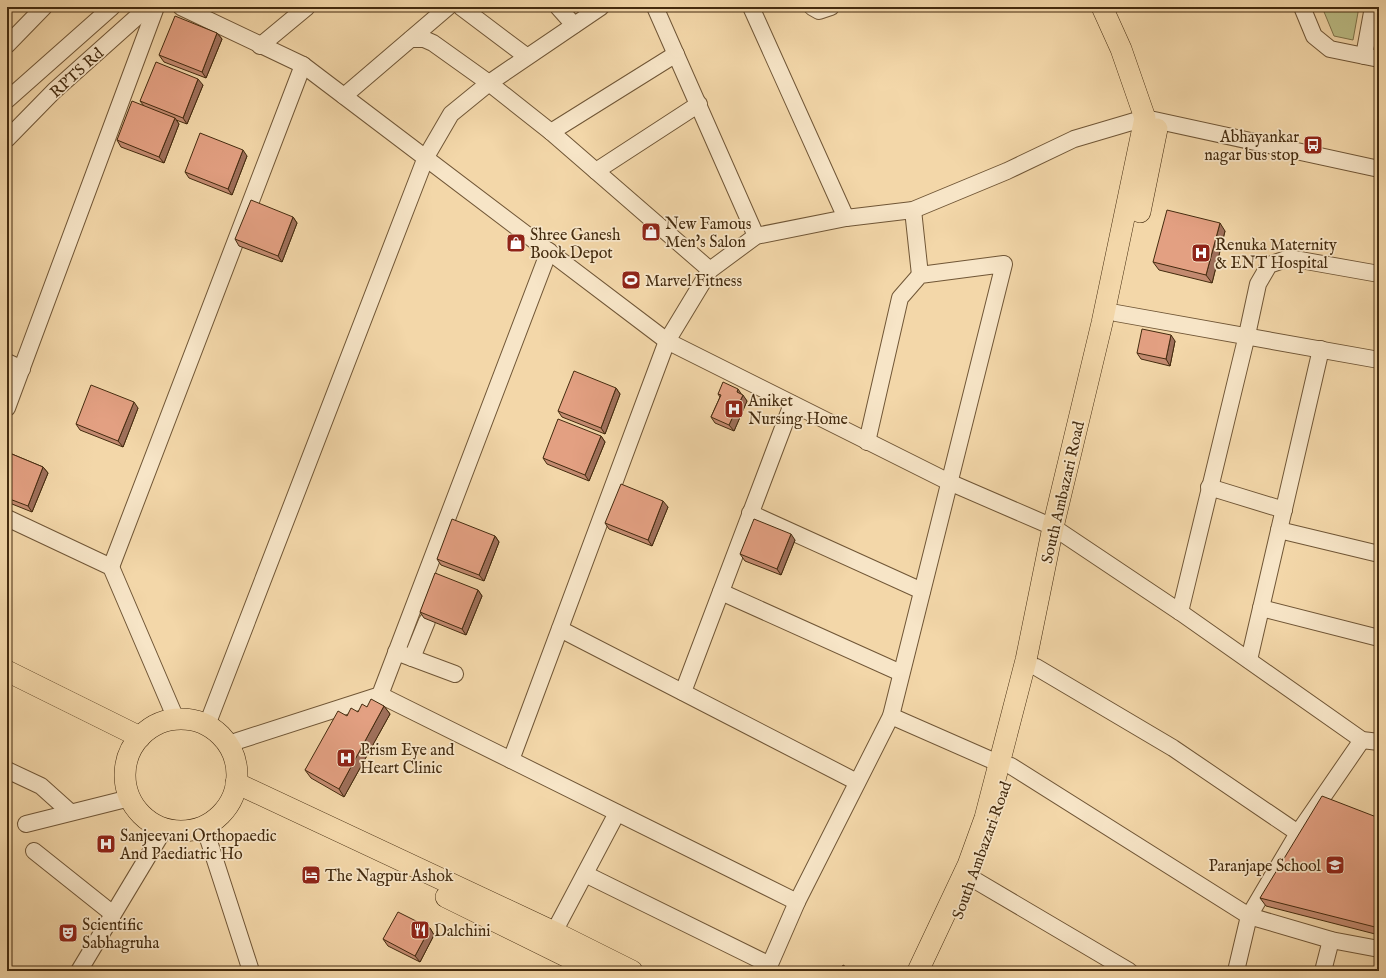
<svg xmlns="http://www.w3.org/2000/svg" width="1386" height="978" viewBox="0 0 1386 978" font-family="'IM FELL English',serif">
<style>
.green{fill:#bcbe87;stroke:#80744b}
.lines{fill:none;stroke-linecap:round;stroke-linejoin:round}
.minor-casing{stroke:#705636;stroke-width:18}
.major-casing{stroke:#442b0f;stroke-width:22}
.minor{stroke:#f7e5c7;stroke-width:16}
.major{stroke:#f3d7a9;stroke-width:21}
.wall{fill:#c38a70;stroke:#442b0f}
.shaded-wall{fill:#9f705b;stroke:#442b0f}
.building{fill:#e3a082;stroke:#442b0f}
.labels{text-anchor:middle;stroke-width:3.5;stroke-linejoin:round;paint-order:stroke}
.street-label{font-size:16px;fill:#442b0f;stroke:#f7e5c7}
.poi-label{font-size:16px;fill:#442b0f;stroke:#f7e5c7;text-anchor:start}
</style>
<rect width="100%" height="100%" fill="#f3d7a9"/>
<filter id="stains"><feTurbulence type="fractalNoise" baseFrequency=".005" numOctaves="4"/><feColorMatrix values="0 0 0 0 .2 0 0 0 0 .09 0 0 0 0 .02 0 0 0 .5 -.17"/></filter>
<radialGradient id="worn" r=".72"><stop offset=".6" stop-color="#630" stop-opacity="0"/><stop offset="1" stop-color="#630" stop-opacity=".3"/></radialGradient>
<path class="green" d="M1322 7H1359L1353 40 1334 36Z"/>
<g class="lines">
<g class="minor-casing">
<g id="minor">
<path d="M181 7 303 65 667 341 949 482 1053 527 1180 612 1362 740 1379 742"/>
<path d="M461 7 526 56"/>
<path d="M558 7 574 25"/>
<path d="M655 7 756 236"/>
<path d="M751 7 846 218"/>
<path d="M812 7 819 11 831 7"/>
<path d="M1302 7 1314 36 1330 49 1379 59"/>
<path d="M411 39H424L433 43 489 83 551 132 710 270"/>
<path d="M7 45 44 7"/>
<path d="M260 46 307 7"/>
<path d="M1364 56 1373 7"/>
<path d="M344 96 448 7"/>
<path d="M7 100 112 7"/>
<path d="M551 132 676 54"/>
<path d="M7 139 54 91 148 7"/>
<path d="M596 171 699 104"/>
<path d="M913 210 920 275"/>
<path d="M1116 313 1379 360"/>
<path d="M7 362 22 369"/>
<path d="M7 408 156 7"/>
<path d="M1209 487 1284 510"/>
<path d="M750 513 922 591"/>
<path d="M7 518 111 567 176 719"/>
<path d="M1279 530 1379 554"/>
<path d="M111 567 303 65"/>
<path d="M721 592 901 673"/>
<path d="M1261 608 1379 638"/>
<path d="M1180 612 1247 335 1258 284 1269 265 1289 258 1379 274"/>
<path d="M560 629 857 782"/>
<path d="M396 652 455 674"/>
<path d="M412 658 427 621"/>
<path d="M1249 660 1321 349"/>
<path d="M1036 667 1173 748 1298 833"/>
<path d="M683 692 792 404"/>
<path d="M380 695 797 902"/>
<path d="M891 716 998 763"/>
<path d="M207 725 426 157 451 114 489 83 601 7"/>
<path d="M228 744 380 695 549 251"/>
<path d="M511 760 667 341 710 270 756 236 846 218 913 210 1007 171 1074 139 1145 118 1379 169"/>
<path d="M1011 766 1249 916 1331 940 1379 949"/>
<path d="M7 770 41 786 70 812"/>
<path d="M26 824 130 798"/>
<path d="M204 826 251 971"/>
<path d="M34 851 113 914"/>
<path d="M585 874 770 965"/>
<path d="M973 879 1129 971"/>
<path d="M554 932 617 813"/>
<path d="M79 971 165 828"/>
<path d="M767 971 797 902 891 716 1004 264 920 275 900 298 867 442"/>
<path d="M1236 971 1249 916 1298 833 1362 740"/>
<path d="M1323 971 1331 940"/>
</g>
</g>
<g class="major-casing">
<g id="major">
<path d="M1140 212 1157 129"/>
<path d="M7 671 140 737"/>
<circle cx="181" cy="775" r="56"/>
<path d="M236 783 554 932 632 971"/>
<path d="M446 897 596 971"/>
<path d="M918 971 968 865 985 818 1026 660 1053 527 1102 323 1145 118 1121 49 1102 7"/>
</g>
</g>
<use href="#minor" class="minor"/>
<use href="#major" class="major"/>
</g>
<g class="wall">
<path d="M217 33 222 39 206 78 164 62 159 55Z"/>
<path d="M203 85 187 124 176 120 179 124 164 163 121 147 117 140 144 106 140 101Z"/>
<path d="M247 156 232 195 189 178 185 172Z"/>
<path d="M293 217 297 223 282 262 239 246 235 239Z"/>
<path d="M1225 231 1212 283 1159 270 1153 262Z"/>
<path d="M1175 341 1170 366 1141 359 1137 353Z"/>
<path d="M616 388 620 394 605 434 562 417 558 411Z"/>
<path d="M718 394 742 395 747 401 734 431 715 423 711 417 720 397Z"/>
<path d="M138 408 123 447 80 430 76 424Z"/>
<path d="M601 436 605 442 589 481 547 464 543 458Z"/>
<path d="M7 452 43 467 48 473 32 512 7 502Z"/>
<path d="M668 507 652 546 609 529 605 523Z"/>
<path d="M495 536 499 542 484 581 441 565 437 559Z"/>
<path d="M795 540 781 575 745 561 740 554Z"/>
<path d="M478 590 482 596 466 635 424 618 420 612Z"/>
<path d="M384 706 390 714 344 797 311 778 305 770 347 716 358 712 367 707Z"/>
<path d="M1379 818V935L1266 906 1260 898Z"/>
<path d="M430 928 434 935 420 962 388 946 383 939Z"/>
</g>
<g class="shaded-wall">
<path d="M217 33 222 39 206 78 202 72Z"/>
<path d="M198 79 203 85 187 124 183 118Z"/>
<path d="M175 118 179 124 164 163 159 157Z"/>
<path d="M243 150 247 156 232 195 228 189Z"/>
<path d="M293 217 297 223 282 262 278 256Z"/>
<path d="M1220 223 1225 231 1212 283 1206 275Z"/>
<path d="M1171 335 1175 341 1170 366 1166 359Z"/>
<path d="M616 388 620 394 605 434 601 428Z"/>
<path d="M738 389 742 395 737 392Z"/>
<path d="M743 395 747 401 734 431 729 425Z"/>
<path d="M134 402 138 408 123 447 118 441Z"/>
<path d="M601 436 605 442 589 481 585 475Z"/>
<path d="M43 467 48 473 32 512 28 506Z"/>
<path d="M663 501 668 507 652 546 648 540Z"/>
<path d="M791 534 795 540 781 575 777 569Z"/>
<path d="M495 536 499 542 484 581 479 575Z"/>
<path d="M478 590 482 596 466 635 462 629Z"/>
<path d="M384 706 390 714 344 797 339 789Z"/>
<path d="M430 928 434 935 420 962 415 956Z"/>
</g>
<g class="building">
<path d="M175 16 217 33 202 72 159 55Z"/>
<path d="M156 62 198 79 183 118 140 101Z"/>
<path d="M132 101 175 118 159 157 117 140Z"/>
<path d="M200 133 243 150 228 189 185 172Z"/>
<path d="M251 200 293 217 278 256 235 239Z"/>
<path d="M1167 210 1220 223 1206 275 1153 262Z"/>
<path d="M1142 329 1171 335 1166 359 1137 353Z"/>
<path d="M574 371 616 388 601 428 558 411Z"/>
<path d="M723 382 738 389 737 392 743 395 729 425 711 417 721 395 718 394Z"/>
<path d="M91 385 134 402 118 441 76 424Z"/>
<path d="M558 419 601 436 585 475 543 458Z"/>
<path d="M7 452 43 467 28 506 7 498Z"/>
<path d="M621 484 663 501 648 540 605 523Z"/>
<path d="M452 519 495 536 479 575 437 559Z"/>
<path d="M754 519 791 534 777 569 740 554Z"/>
<path d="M435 573 478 590 462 629 420 612Z"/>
<path d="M371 699 384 706 339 789 305 770 338 711 347 716 351 708 358 712 362 704 367 707Z"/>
<path d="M1322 796 1379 818V928L1260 898Z"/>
<path d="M398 912 430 928 415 956 383 939Z"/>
<path d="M843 965 853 971H840Z"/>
</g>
<defs>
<g id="bus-square" transform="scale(1)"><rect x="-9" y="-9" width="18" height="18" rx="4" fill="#8f2418" stroke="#f7e5c7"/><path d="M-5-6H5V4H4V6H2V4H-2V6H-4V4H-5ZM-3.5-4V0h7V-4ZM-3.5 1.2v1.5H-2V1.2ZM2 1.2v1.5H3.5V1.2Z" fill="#fff"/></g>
<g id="shop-square" transform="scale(1)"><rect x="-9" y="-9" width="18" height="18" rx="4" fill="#8f2418" stroke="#f7e5c7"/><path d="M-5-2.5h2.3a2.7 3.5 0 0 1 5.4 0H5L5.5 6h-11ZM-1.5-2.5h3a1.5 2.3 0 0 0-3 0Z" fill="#fff"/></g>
<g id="hospital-square" transform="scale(1)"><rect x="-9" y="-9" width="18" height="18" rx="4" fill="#8f2418" stroke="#f7e5c7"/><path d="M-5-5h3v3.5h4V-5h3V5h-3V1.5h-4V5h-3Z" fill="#fff"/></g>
<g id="stadium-square" transform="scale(1)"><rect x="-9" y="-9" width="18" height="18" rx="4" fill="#8f2418" stroke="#f7e5c7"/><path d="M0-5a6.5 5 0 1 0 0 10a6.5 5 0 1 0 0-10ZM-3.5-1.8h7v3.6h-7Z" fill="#fff"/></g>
<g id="school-square" transform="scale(1)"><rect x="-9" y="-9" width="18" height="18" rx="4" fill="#8f2418" stroke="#f7e5c7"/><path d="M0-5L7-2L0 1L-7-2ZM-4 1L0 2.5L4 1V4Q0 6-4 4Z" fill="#fff"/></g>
<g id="hotel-square" transform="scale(1)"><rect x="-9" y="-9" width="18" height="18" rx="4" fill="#8f2418" stroke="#f7e5c7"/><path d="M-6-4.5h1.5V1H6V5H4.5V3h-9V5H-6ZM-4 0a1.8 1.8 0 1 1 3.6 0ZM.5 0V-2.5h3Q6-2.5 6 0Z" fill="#fff"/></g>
<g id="restaurant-square" transform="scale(1)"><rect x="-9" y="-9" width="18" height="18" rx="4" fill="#8f2418" stroke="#f7e5c7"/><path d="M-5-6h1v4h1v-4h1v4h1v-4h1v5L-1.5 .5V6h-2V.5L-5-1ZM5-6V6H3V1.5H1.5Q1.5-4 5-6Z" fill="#fff"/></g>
<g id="theatre-square" transform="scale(1)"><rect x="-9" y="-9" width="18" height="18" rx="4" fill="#8f2418" stroke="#f7e5c7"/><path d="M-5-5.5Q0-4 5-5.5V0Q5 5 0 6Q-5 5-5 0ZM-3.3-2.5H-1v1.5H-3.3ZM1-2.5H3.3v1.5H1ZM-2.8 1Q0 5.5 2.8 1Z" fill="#fff"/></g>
</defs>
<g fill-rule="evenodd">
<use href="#bus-square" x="1313" y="145"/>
<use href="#shop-square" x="651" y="232"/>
<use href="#shop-square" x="516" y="243"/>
<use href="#hospital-square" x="1201" y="253"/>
<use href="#stadium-square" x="631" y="280"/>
<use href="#hospital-square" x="734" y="409"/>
<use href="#hospital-square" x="346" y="758"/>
<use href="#hospital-square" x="106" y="844"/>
<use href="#school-square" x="1335" y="865"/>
<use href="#hotel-square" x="311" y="875"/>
<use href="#restaurant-square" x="420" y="930"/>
<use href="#theatre-square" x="68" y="933"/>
</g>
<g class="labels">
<g class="street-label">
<text transform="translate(76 72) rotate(-42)" y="6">RPTS Rd</text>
<text transform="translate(1062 492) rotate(-77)" y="6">South Ambazari Road</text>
<text transform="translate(981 850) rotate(-70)" y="6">South Ambazari Road</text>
</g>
<g class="poi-label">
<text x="1299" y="142" text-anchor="end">Abhayankar<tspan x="1299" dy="18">nagar bus stop</tspan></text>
<text x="665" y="229">New Famous<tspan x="665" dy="18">Men's Salon</tspan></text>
<text x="530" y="240">Shree Ganesh<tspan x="530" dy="18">Book Depot</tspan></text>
<text x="1215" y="250">Renuka Maternity<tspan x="1215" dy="18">&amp; ENT Hospital</tspan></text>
<text x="645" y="286">Marvel Fitness</text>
<text x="748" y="406">Aniket<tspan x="748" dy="18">Nursing Home</tspan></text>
<text x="360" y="755">Prism Eye and<tspan x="360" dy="18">Heart Clinic</tspan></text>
<text x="120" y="841">Sanjeevani Orthopaedic<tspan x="120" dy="18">And Paediatric Ho</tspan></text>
<text x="1321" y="871" text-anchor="end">Paranjape School</text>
<text x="325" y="881">The Nagpur Ashok</text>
<text x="82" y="930">Scientific<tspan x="82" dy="18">Sabhagruha</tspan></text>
<text x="434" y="936">Dalchini</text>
</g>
</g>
<rect width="1386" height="978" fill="none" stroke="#f3d7a9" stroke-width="24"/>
<rect x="8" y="8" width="1370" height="962" fill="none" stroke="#442b0f" stroke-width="2"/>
<rect x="12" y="12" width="1362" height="954" fill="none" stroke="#442b0f"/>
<rect width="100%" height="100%" filter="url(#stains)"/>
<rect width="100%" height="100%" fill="url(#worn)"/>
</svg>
